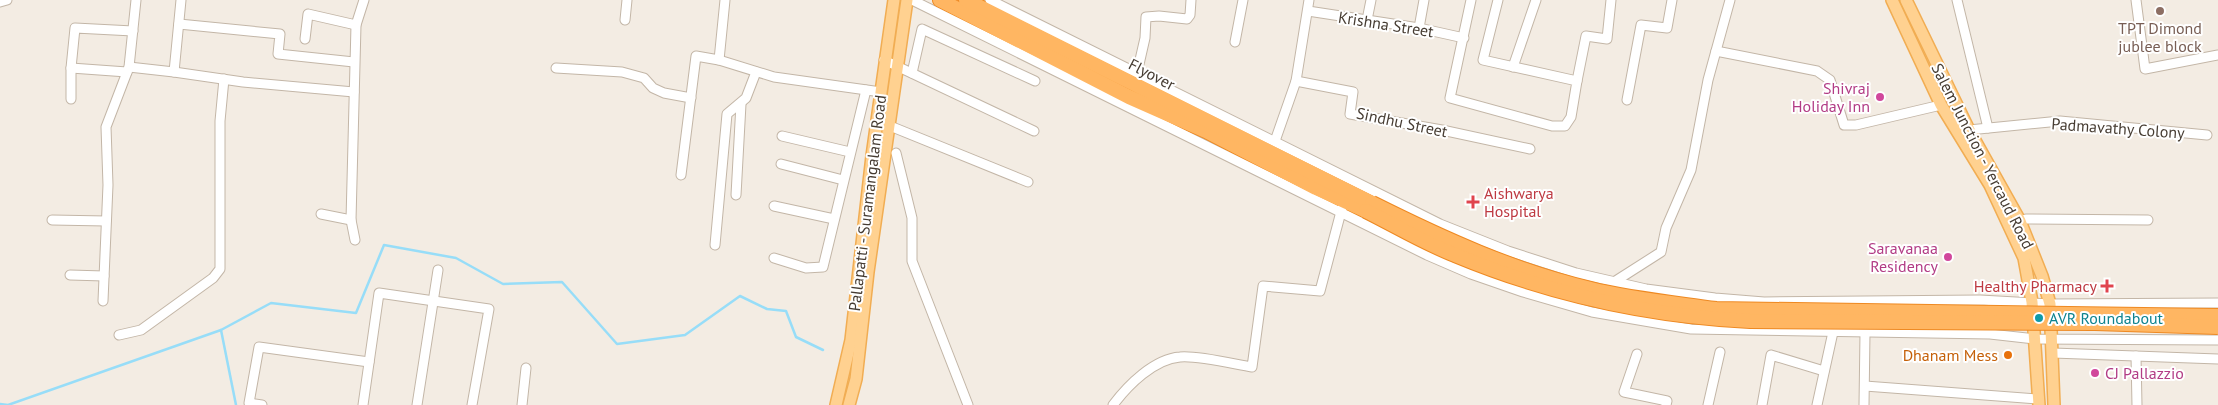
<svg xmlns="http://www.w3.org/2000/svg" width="2218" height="405" viewBox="0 0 2218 405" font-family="'PT Sans',sans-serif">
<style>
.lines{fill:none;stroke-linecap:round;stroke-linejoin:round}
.stream{stroke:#97ddf8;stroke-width:2.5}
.minor-casing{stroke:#c3b6a7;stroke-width:11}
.major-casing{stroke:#f1ad53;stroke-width:14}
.highway-casing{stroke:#ee8922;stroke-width:16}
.minor{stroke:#fff;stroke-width:9}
.major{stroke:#ffd190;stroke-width:11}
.highway{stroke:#ffb662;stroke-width:14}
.highway-bridge-casing{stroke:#ee8922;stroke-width:16;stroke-linecap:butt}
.highway-bridge{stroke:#ffb662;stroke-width:14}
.education-dot{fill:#8d6e63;stroke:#fff;stroke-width:2}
.hotel-dot{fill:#d1479c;stroke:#fff;stroke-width:2}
.health-dot{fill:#e0444e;stroke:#fff;stroke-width:2}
.culture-dot{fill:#0f9aa8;stroke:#fff;stroke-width:2}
.food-dot{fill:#e8710a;stroke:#fff;stroke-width:2}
.labels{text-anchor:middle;stroke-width:4;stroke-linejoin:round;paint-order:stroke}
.street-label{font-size:16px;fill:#463c32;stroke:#fff}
.education-label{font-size:16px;fill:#785e54;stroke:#fff}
.hotel-label{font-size:16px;fill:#b23c85;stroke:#fff;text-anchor:end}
.health-label{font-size:16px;fill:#be3a42;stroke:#fff;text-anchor:start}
.culture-label{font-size:16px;fill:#0d838f;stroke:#fff;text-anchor:start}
.food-label{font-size:16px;fill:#c56008;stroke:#fff;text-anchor:end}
</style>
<rect width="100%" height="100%" fill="#f3ece3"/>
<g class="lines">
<g class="stream">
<path d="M221 330 236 405"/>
<path d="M0 404 8 405 221 330 271 303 356 313 384 245 456 258 503 284 562 282 617 344 685 335 740 296 767 309 786 311 796 337 823 350"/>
</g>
<g class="minor-casing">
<g id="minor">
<path d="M912 0 1427 255 1471 274 1523 292 1592 312 1691 329 1990 334 2035 339 2218 340"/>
<path d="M990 0 1440 224 1508 251 1576 273 1646 289 1715 298 1764 302 1980 300 2050 304 2218 303"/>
<path d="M1471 0 1450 98 1552 126H1565L1571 117 1577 81 1483 60 1498 0"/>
<path d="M1957 0 1988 128"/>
<path d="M2136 0 2145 69 2218 55"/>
<path d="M0 2 7 0"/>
<path d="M1308 11 1419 28 1464 38"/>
<path d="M625 20 627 0"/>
<path d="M1367 20 1371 0"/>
<path d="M179 24 280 34 278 54 354 62"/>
<path d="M1419 28 1424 0"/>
<path d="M305 39 308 14 356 25"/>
<path d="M1235 42 1243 0"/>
<path d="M1716 51 1817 71 1830 80 1844 125H1856L1941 105"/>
<path d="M719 60 725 0"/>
<path d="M884 60 1034 131"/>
<path d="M129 67 174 72 181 0"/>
<path d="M1513 67 1536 0"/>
<path d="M71 68 127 72"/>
<path d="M556 68 622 72 644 78 653 88 664 93 691 98"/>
<path d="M174 72 243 82 354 92"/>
<path d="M912 73 922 29 1035 81"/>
<path d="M1137 73 1145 38 1146 17 1159 16 1187 19 1190 15 1191 0"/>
<path d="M1296 81 1353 92 1350 114 1442 130 1530 149"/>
<path d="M1577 81 1586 36 1607 39 1611 0"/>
<path d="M71 99V68L75 28 133 31"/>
<path d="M1627 100 1641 25 1667 28 1672 0"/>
<path d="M885 124 1028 182"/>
<path d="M1969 130 2060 121 2207 135"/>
<path d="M782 136 850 152"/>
<path d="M1275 141 1296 81 1309 0"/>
<path d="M896 153 912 218V261L968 405"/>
<path d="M781 164 843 180"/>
<path d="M681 175 696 56 719 60 774 77 881 92"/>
<path d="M736 195 741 104"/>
<path d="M774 206 834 219"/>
<path d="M321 214 351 220"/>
<path d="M52 220 106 221"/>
<path d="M2020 221 2026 219 2148 220"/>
<path d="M355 240 351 220 356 25 364 0"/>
<path d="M715 245 727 114 746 98 756 72"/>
<path d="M774 258 806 268 823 267 866 90"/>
<path d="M70 275 104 276"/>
<path d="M1614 282 1661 252 1666 228 1691 170 1708 80 1730 0"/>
<path d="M103 301 108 185 106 127 129 67 136 0"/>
<path d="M119 335 141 330 213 278 220 269V121L224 79"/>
<path d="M2053 353 2218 359"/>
<path d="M1637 354 1624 392 1667 401 1666 405"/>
<path d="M2136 356 2137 405"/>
<path d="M1865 386 2038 399"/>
<path d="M262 405 249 403 259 347 369 362"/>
<path d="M363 405 379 293 489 309 472 405"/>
<path d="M417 405 438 270"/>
<path d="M522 405 526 368"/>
<path d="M1113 405C1128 385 1154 359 1180 357 1196 355 1234 364 1252 367L1263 286 1320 291 1342 208"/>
<path d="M1708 405 1720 352"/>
<path d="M1762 405 1771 355 1824 371"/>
<path d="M1817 405 1833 332"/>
<path d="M1864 405 1865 333"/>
</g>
</g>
<g class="major-casing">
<g id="major">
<path d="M1892 0 1941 105 1990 185 2024 258 2032 302 2039 405"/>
<path d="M1906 0 1969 130 2020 221 2042 276 2050 304 2054 405"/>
<path d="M836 405 851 340 872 156 894 0"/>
<path d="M849 405 856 379 868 272 907 0"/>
</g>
</g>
<g class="highway-casing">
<g id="highway">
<path d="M940 0 1129 97 1206 131 1316 188 1366 211"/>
<path d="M966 0 1372 203"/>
</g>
</g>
<use href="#minor" class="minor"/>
<use href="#major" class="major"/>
<use href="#highway" class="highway"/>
<g class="highway-bridge-casing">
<g id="highway-bridge">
<path d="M1372 203C1442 238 1514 271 1591 289 1632 299 1674 303 1716 309L2218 316"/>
<path d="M1366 211C1396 226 1424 243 1455 255 1549 294 1648 316 1750 321L2095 323 2218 327"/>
</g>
</g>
<use href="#highway-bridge" class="highway-bridge"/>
</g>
<circle class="education-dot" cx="2160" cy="11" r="5"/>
<g class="hotel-dot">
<circle cx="1880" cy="97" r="5"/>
<circle cx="1948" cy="257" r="5"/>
<circle cx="2095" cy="373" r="5"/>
</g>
<g class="health-dot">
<path d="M1470.5 194.5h5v5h5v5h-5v5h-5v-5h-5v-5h5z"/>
<path d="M2104.5 278.5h5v5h5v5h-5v5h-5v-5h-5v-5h5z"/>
</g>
<circle class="culture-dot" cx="2039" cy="318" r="5"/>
<circle class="food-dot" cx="2008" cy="355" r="5"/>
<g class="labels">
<g class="street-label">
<text transform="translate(1386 24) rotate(9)" y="6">Krishna Street</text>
<text transform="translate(1152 74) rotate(27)" y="6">Flyover</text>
<text transform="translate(1402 122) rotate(12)" y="6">Sindhu Street</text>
<text transform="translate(2118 128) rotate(4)" y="6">Padmavathy Colony</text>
<text transform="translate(1983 156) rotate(63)" y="6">Salem Junction - Yercaud Road</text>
<text transform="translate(867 203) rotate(-83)" y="6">Pallapatti - Suramangalam Road</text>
</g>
<g class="education-label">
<text x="2160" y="34">TPT Dimond<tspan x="2160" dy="18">jublee block</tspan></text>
</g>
<g class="hotel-label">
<text x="1870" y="94">Shivraj<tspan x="1870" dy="18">Holiday Inn</tspan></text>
<text x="1938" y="254">Saravanaa<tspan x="1938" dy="18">Residency</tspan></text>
<text x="2105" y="379" text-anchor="start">CJ Pallazzio</text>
</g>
<g class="health-label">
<text x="1484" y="199">Aishwarya<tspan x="1484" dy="18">Hospital</tspan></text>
<text x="2097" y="292" text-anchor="end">Healthy Pharmacy</text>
</g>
<g class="culture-label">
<text x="2049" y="324">AVR Roundabout</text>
</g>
<g class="food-label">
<text x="1998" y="361">Dhanam Mess</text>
</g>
</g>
</svg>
